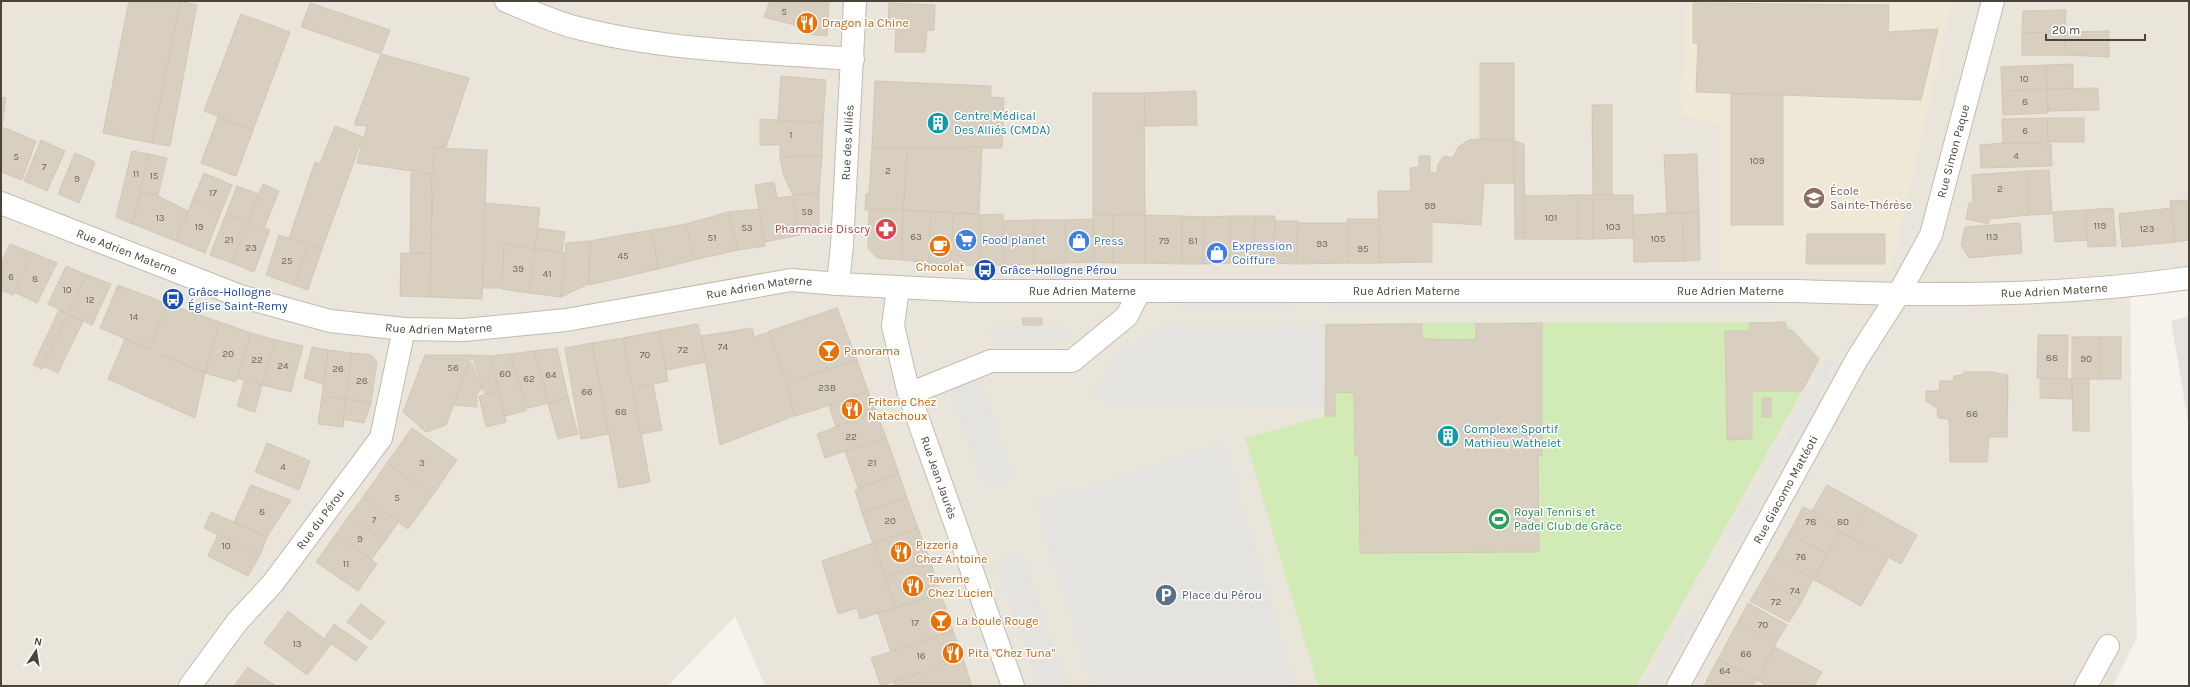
<svg xmlns="http://www.w3.org/2000/svg" width="2190" height="687" viewBox="0 0 2190 687" font-family="Karla,sans-serif">
<style>
.residential{fill:#eae5da}
.education{fill:#efe8d6}
.green{fill:#d2eab5}
.parking{fill:#e5e3e0}
.building{fill:#d8cfc1;stroke:#d3c7b4}
.lines{fill:none;stroke-linecap:round;stroke-linejoin:round}
.minor-casing{stroke:#c2bbae;stroke-width:24}
.minor{stroke:#fff;stroke-width:22}
.labels{text-anchor:middle;stroke-width:3;stroke-linejoin:round;paint-order:stroke}
.number-label{font-size:10px;fill:#6e675b}
.food-label{font-size:12px;fill:#c56008;stroke:#fff;text-anchor:start}
.culture-label{font-size:12px;fill:#0d838f;stroke:#fff;text-anchor:start}
.street-label{font-size:12px;fill:#4b4439;stroke:#fff}
.education-label{font-size:12px;fill:#785e54;stroke:#fff;text-anchor:start}
.health-label{font-size:12px;fill:#be3a42;stroke:#fff;text-anchor:end}
.shop-label{font-size:12px;fill:#366cbe;stroke:#fff;text-anchor:start}
.transit-label{font-size:12px;fill:#164399;stroke:#fff;text-anchor:start}
.leisure-label{font-size:12px;fill:#27864d;stroke:#fff;text-anchor:start}
.service-label{font-size:12px;fill:#4e5e75;stroke:#fff;text-anchor:start}
</style>
<rect width="100%" height="100%" fill="#f6f3ec"/>
<path class="residential" d="M1 1H2189V277L2130 287 2132 469 2137 637 2113 686H765L735 616 668 686H1Z"/>
<path class="education" d="M1688 1H1952L1890 272H1722V124L1680 115Z"/>
<path class="green" d="M1786 322 1820 359 1636 686H1318L1245 438 1325 416V323Z"/>
<g class="parking">
<path d="M1284 301 1292 312H1183V302Z"/>
<path d="M1769 301V309L1326 311 1332 302Z"/>
<path d="M2189 316V427L2171 321Z"/>
<path d="M1325 324V407L1112 406 1092 393 1119 352 1164 325Z"/>
<path d="M991 326 1070 327V338H991Z"/>
<path d="M1838 359 1736 545 1730 534 1827 360Z"/>
<path d="M979 379 1015 479 986 490 950 389Z"/>
<path d="M1224 442 1295 686H1092L1035 503Z"/>
<path d="M1021 553 1069 686H1040L995 562Z"/>
<path d="M1700 612 1659 686H1648L1686 614Z"/>
</g>
<g class="building">
<path d="M129 1H180L152 143 103 133Z"/>
<path d="M180 1 197 5 170 146 152 143Z"/>
<path d="M770 1H829L827 36 806 34V28L764 17Z"/>
<path d="M310 3 390 30 381 54 301 27Z"/>
<path d="M889 3 935 5 934 30 927 31 925 52H895L896 29H888Z"/>
<path d="M1693 3 1889 5 1888 32 1938 29 1921 100 1696 92 1698 43H1693Z"/>
<path d="M2066 10 2065 32 2022 33 2023 11Z"/>
<path d="M241 14 290 32 253 130 204 111Z"/>
<path d="M2109 31V57L2065 55V32Z"/>
<path d="M2065 32V55H2022V33Z"/>
<path d="M381 54 469 78 446 147 434 148 432 174 357 163 367 126 354 125Z"/>
<path d="M1480 63H1514V141L1480 139Z"/>
<path d="M2073 64V88L2047 89 2046 65Z"/>
<path d="M2046 65 2047 89 2002 91 2001 67Z"/>
<path d="M781 76 826 80 823 123 778 120Z"/>
<path d="M875 81 991 86V97L1004 98 1002 148H872Z"/>
<path d="M2098 88 2099 110 2048 111 2047 89Z"/>
<path d="M2047 89 2048 113 2003 115 2002 91Z"/>
<path d="M1196 91 1197 125 1145 126 1144 93Z"/>
<path d="M1093 93H1144L1145 215H1093Z"/>
<rect x="1731" y="94" width="52" height="131"/>
<path d="M1 97 6 98 1 134Z"/>
<path d="M1592 105H1612V195H1593Z"/>
<path d="M218 117 253 130 236 176 201 163Z"/>
<path d="M2048 118V143H2003L2002 119Z"/>
<rect x="2048" y="118" width="36" height="24"/>
<path d="M760 119 823 123 822 156 780 157V145H760Z"/>
<path d="M335 126 363 137 322 249 289 238 315 162 320 164Z"/>
<path d="M2 127 36 141 22 180 1 172Z"/>
<path d="M1480 139 1514 141V183H1484L1481 225 1432 222V262L1379 263 1378 191H1411L1410 168 1419 167V156H1430V173H1437L1438 165 1442 158 1446 156 1453 158 1458 147 1469 140Z"/>
<path d="M41 140 65 151 47 191 24 181Z"/>
<path d="M1514 141 1524 144 1525 239H1515Z"/>
<path d="M2003 143 2051 144 2052 166 1981 168 1980 145Z"/>
<path d="M982 147 979 214 903 210 907 148Z"/>
<path d="M434 148 487 150 482 299 430 297Z"/>
<path d="M872 148H907L903 210H865L866 194 869 193Z"/>
<path d="M132 151 149 154 133 224 116 217Z"/>
<path d="M75 153 95 162 79 203 58 194Z"/>
<path d="M149 154 167 158 158 196 140 192Z"/>
<path d="M1697 154 1699 212 1667 213 1664 155Z"/>
<path d="M822 156 819 193 793 195 784 177 780 157Z"/>
<path d="M2049 170 2052 214 2029 215 2027 171Z"/>
<path d="M2027 171 2029 215 1989 219V224L1966 219 1969 203 1973 202 1972 175Z"/>
<path d="M204 173 232 185 221 212 193 199Z"/>
<path d="M411 173 432 174 431 254 410 253Z"/>
<path d="M774 182 777 198 792 196 800 235 764 242 755 185Z"/>
<path d="M263 184 279 191 264 228 248 222Z"/>
<path d="M237 186 259 194 248 222 226 214Z"/>
<path d="M140 192 158 196 188 211 176 241 133 224Z"/>
<path d="M819 193V225L800 235 792 196Z"/>
<rect x="1578" y="195" width="15" height="44"/>
<path d="M1578 195V239H1525V196Z"/>
<path d="M1593 195H1633V238L1593 239Z"/>
<path d="M193 199 221 212 205 253 176 241Z"/>
<path d="M2189 200V240L2175 242 2170 201Z"/>
<path d="M485 203 540 208 535 249 504 244 503 288H483Z"/>
<path d="M2113 208 2116 246 2088 247 2085 210Z"/>
<path d="M2171 208 2175 242 2122 247 2119 214Z"/>
<path d="M759 209 765 246 738 250 728 212Z"/>
<path d="M869 209 903 210 902 260 877 258 868 248Z"/>
<path d="M903 210 931 212 929 263 902 260Z"/>
<path d="M2085 210 2087 240 2055 242 2053 212Z"/>
<path d="M728 212 738 250 694 260 686 224Z"/>
<path d="M931 212 954 213 950 264 929 263Z"/>
<path d="M1699 212 1700 260 1684 261 1682 213Z"/>
<path d="M954 213 981 215 979 266 950 264Z"/>
<path d="M1667 213H1682L1684 261 1634 262 1633 215Z"/>
<path d="M226 214 248 222 232 263 210 255Z"/>
<path d="M1003 214 1004 265 979 266 981 215Z"/>
<path d="M1093 215H1113V263L1094 262Z"/>
<rect x="1113" y="215" width="32" height="48"/>
<path d="M1145 215 1182 216V264L1145 263Z"/>
<path d="M1182 216 1205 217 1203 264H1182Z"/>
<path d="M1230 216H1255L1253 263H1230Z"/>
<path d="M1230 216V263L1203 264 1205 217Z"/>
<path d="M1255 216H1275L1273 263H1253Z"/>
<path d="M1093 219 1094 262 1066 263 1065 220Z"/>
<path d="M1347 219H1379V263H1348Z"/>
<path d="M1034 220H1065L1066 263 1034 264Z"/>
<path d="M1034 220V264L1004 265 1003 221Z"/>
<path d="M1275 221H1298L1296 264 1273 263Z"/>
<path d="M248 222 270 230 254 272 232 263Z"/>
<path d="M1298 223H1347L1348 263 1296 264Z"/>
<path d="M2020 223 2022 253 1969 258 1961 245 1965 227Z"/>
<path d="M686 224 694 260 658 269 652 230Z"/>
<path d="M538 228 565 232 562 252 535 249Z"/>
<path d="M652 230 658 269 589 285 590 241Z"/>
<path d="M1807 234H1885V264H1806Z"/>
<path d="M279 235 309 244 294 285 266 275Z"/>
<path d="M590 241 588 284 561 297 566 243Z"/>
<path d="M10 244 33 253 13 295 1 290V263Z"/>
<path d="M309 244 322 249 308 290 294 285Z"/>
<path d="M504 244 535 249 529 293 502 289Z"/>
<path d="M535 249 565 253 561 297 529 293Z"/>
<path d="M33 253 57 263 37 303 14 292Z"/>
<path d="M401 253 431 254 430 297 400 296Z"/>
<path d="M66 266 87 275 68 314 48 304Z"/>
<path d="M87 275 111 284 92 325 68 314Z"/>
<path d="M118 285 168 304 149 349 100 328Z"/>
<path d="M168 304 220 322 205 373 149 349Z"/>
<path d="M837 308 857 360 787 382 769 331Z"/>
<path d="M59 310 68 314 42 369 33 365Z"/>
<path d="M68 314 83 321 58 373 43 366Z"/>
<path d="M1022 318H1042V325H1023Z"/>
<path d="M220 322 251 333 236 382 205 373Z"/>
<path d="M1785 322 1786 329 1792 331 1819 359 1802 391H1752V439L1727 440 1725 331H1750V323Z"/>
<path d="M1542 323V456L1538 455 1539 552 1360 553 1359 456H1355L1354 393 1335 392V416H1325L1326 325 1422 324V339L1476 340V324Z"/>
<path d="M698 324 706 362 667 370 659 331Z"/>
<path d="M752 328 754 337 769 332 787 382 794 416 720 445 701 336Z"/>
<path d="M659 331 668 381 632 388 623 338Z"/>
<path d="M251 333 276 340 262 385 237 378Z"/>
<path d="M2038 335H2068L2067 379 2037 378Z"/>
<rect x="2072" y="337" width="28" height="42"/>
<rect x="2100" y="337" width="21" height="42"/>
<path d="M623 338 650 482 619 488 592 343Z"/>
<path d="M125 339 205 373 195 418 108 379Z"/>
<path d="M276 340 303 346 291 392 262 385Z"/>
<path d="M592 343 608 434 581 439 565 348Z"/>
<path d="M312 347 328 350 323 384 304 378Z"/>
<path d="M557 348 568 397 548 403 534 351Z"/>
<path d="M328 350 352 353 346 399 322 396Z"/>
<path d="M534 351 548 403 528 408 509 354Z"/>
<path d="M352 353 371 355 377 362 371 403 346 399Z"/>
<path d="M509 354 527 410 505 416 489 356Z"/>
<path d="M425 355H472L446 425 426 432 403 412Z"/>
<path d="M472 355 489 356 499 391 485 395Z"/>
<path d="M857 360 868 391 815 410 794 416 787 382Z"/>
<path d="M472 363 482 389 477 394V407L453 405 469 364Z"/>
<path d="M1964 372H1990L2008 375 2007 437H1989L1987 462H1950L1949 419 1938 418 1937 408 1926 401V391H1939L1940 381H1953L1954 376 1962 375Z"/>
<path d="M2040 378 2072 379V399L2040 398Z"/>
<path d="M245 379 262 385 255 412 237 406Z"/>
<path d="M2072 379H2089V431H2073Z"/>
<path d="M653 384 662 430 641 434 632 388Z"/>
<path d="M499 391 506 422 486 427 479 396Z"/>
<path d="M868 391 876 412 836 427 829 406Z"/>
<path d="M322 396 346 399 343 427 318 424Z"/>
<path d="M568 397 578 434 558 439 548 403Z"/>
<rect x="1762" y="398" width="9" height="19"/>
<path d="M346 399 371 403 364 423 343 419Z"/>
<path d="M876 412 886 437 825 458 817 434Z"/>
<path d="M412 428 457 460 432 496 387 463Z"/>
<path d="M886 437 899 474 858 488 845 451Z"/>
<path d="M267 443 310 461 299 490 255 472Z"/>
<path d="M387 463 432 496 408 529 363 497Z"/>
<path d="M899 474 907 498 862 513 855 490Z"/>
<path d="M251 485 291 500 267 537 234 522Z"/>
<path d="M1827 485 1867 507 1850 537 1840 532 1812 511Z"/>
<path d="M363 497 398 522 385 541 349 516Z"/>
<path d="M907 498 918 528 873 543 862 513Z"/>
<path d="M1803 507 1812 511 1840 532 1827 554 1789 533Z"/>
<path d="M1867 507 1917 535 1901 564 1850 537Z"/>
<path d="M211 512 267 537 260 555 204 528Z"/>
<path d="M349 516 385 541 371 560 336 534Z"/>
<path d="M918 528 930 560 885 578 873 543Z"/>
<path d="M1840 532 1888 559 1861 606 1813 579Z"/>
<path d="M1789 533 1827 554 1813 579 1775 558Z"/>
<path d="M218 534 260 555 248 576 208 556Z"/>
<path d="M336 534 377 564 358 591 316 562Z"/>
<path d="M873 543 895 607 860 619 857 608 838 614 822 561Z"/>
<path d="M1775 558 1813 579 1802 601 1763 579Z"/>
<path d="M930 560 941 594 895 607 885 578Z"/>
<path d="M1763 579 1802 601 1789 622 1750 601Z"/>
<path d="M941 594 953 631 891 652 878 613Z"/>
<path d="M1748 603 1787 625 1776 643 1738 622Z"/>
<path d="M361 604 385 622 371 640 347 622Z"/>
<path d="M288 611 331 644 307 675 264 643Z"/>
<path d="M1738 622 1776 643 1757 680 1718 659Z"/>
<path d="M334 624 367 647 356 661 324 639Z"/>
<path d="M953 631 963 659 881 686 871 658Z"/>
<path d="M1775 647 1822 672 1814 686H1768L1757 680Z"/>
<path d="M963 659 972 686H895L894 682Z"/>
<path d="M1718 659 1757 680 1753 686H1718L1707 680Z"/>
<path d="M248 667 259 675 276 686H234Z"/>
<path d="M1707 680 1718 686H1704Z"/>
</g>
<g class="lines">
<g class="minor-casing">
<g id="minor">
<path d="M506 1C529 10 553 22 578 28 667 51 761 52 853 59"/>
<path id="s1" d="M1 203 240 296 330 321 404 329 464 330 566 320 791 280 838 284 976 291H1797C1927 296 2059 297 2189 278"/>
<path id="s2" d="M838 284 842 245 855 1"/>
<path id="s3" d="M898 288 893 326 909 394 1013 686"/>
<path d="M909 394 991 361H1072L1127 316 1139 292"/>
<path id="s4" d="M190 686 237 622 273 583 381 438 404 329"/>
<path id="s5" d="M1678 686 1857 359 1898 295 1931 235 1993 1"/>
<path d="M2086 686 2108 646"/>
</g>
</g>
<use href="#minor" class="minor"/>
</g>
<defs>
<g id="restaurant-disc" transform="scale(1.15)"><circle r="9.5" fill="#e8710a" stroke="#fff"/><path d="M-5-6h1v4h1v-4h1v4h1v-4h1v5L-1.5 .5V6h-2V.5L-5-1ZM5-6V6H3V1.5H1.5Q1.5-4 5-6Z" fill="#fff"/></g>
<g id="building-disc" transform="scale(1.15)"><circle r="9.5" fill="#0f9aa8" stroke="#fff"/><path d="M-4-6H4V6H1V3H-1V6H-4ZM-2.5-4.3h1.7v1.8h-1.7ZM.8-4.3h1.7v1.8H.8ZM-2.5-1h1.7V.8h-1.7ZM.8-1h1.7V.8H.8Z" fill="#fff"/></g>
<g id="school-disc" transform="scale(1.15)"><circle r="9.5" fill="#8d6e63" stroke="#fff"/><path d="M0-5L7-2L0 1L-7-2ZM-4 1L0 2.5L4 1V4Q0 6-4 4Z" fill="#fff"/></g>
<g id="pharmacy-disc" transform="scale(1.15)"><circle r="9.5" fill="#e0444e" stroke="#fff"/><path d="M-2-6h4v4h4v4h-4v4h-4v-4h-4v-4h4Z" fill="#fff"/></g>
<g id="supermarket-disc" transform="scale(1.15)"><circle r="9.5" fill="#3f7fe0" stroke="#fff"/><path d="M-6-5.5h2.5l.6 2H6L4.5 2H-2.5L-4.4-4H-6ZM-1.5 3.2a1.3 1.3 0 1 0 .1 0ZM3 3.2a1.3 1.3 0 1 0 .1 0Z" fill="#fff"/></g>
<g id="shop-disc" transform="scale(1.15)"><circle r="9.5" fill="#3f7fe0" stroke="#fff"/><path d="M-5-2.5h2.3a2.7 3.5 0 0 1 5.4 0H5L5.5 6h-11ZM-1.5-2.5h3a1.5 2.3 0 0 0-3 0Z" fill="#fff"/></g>
<g id="cafe-disc" transform="scale(1.15)"><circle r="9.5" fill="#e8710a" stroke="#fff"/><path d="M-5.5-4.5H6V0H3Q3 3.5 0 3.5H-2.5Q-5.5 3.5-5.5 0ZM3-3.2v2h1.7v-2ZM-6 4.5H4V6H-6Z" fill="#fff"/></g>
<g id="bus-disc" transform="scale(1.15)"><circle r="9.5" fill="#1a4fb4" stroke="#fff"/><path d="M-5-6H5V4H4V6H2V4H-2V6H-4V4H-5ZM-3.5-4V0h7V-4ZM-3.5 1.2v1.5H-2V1.2ZM2 1.2v1.5H3.5V1.2Z" fill="#fff"/></g>
<g id="bar-disc" transform="scale(1.15)"><circle r="9.5" fill="#e8710a" stroke="#fff"/><path d="M-6-5H6L.8 .8V4.5H3.5V6h-7V4.5H-.8V.8Z" fill="#fff"/></g>
<g id="stadium-disc" transform="scale(1.15)"><circle r="9.5" fill="#2e9e5b" stroke="#fff"/><path d="M0-5a6.5 5 0 1 0 0 10a6.5 5 0 1 0 0-10ZM-3.5-1.8h7v3.6h-7Z" fill="#fff"/></g>
<g id="parking-disc" transform="scale(1.15)"><circle r="9.5" fill="#5c6f8a" stroke="#fff"/><path d="M-3.5-5.5H1a3.5 3.5 0 0 1 0 7H-1V5.5H-3.5ZM-1-3.4V-.6H.8a1.4 1.4 0 0 0 0-2.8Z" fill="#fff"/></g>
</defs>
<g fill-rule="evenodd">
<use href="#restaurant-disc" x="807" y="23"/>
<use href="#building-disc" x="938" y="123"/>
<use href="#school-disc" x="1814" y="198"/>
<use href="#pharmacy-disc" x="886" y="229"/>
<use href="#supermarket-disc" x="966" y="240"/>
<use href="#shop-disc" x="1079" y="241"/>
<use href="#cafe-disc" x="940" y="246"/>
<use href="#shop-disc" x="1217" y="253"/>
<use href="#bus-disc" x="985" y="270"/>
<use href="#bus-disc" x="173" y="299"/>
<use href="#bar-disc" x="829" y="351"/>
<use href="#restaurant-disc" x="852" y="409"/>
<use href="#building-disc" x="1448" y="436"/>
<use href="#stadium-disc" x="1499" y="519"/>
<use href="#restaurant-disc" x="901" y="552"/>
<use href="#restaurant-disc" x="913" y="586"/>
<use href="#parking-disc" x="1166" y="595"/>
<use href="#bar-disc" x="941" y="621"/>
<use href="#restaurant-disc" x="953" y="653"/>
</g>
<g class="labels">
<g class="number-label">
<text x="784" y="15">5</text>
<text x="2024" y="82">10</text>
<text x="2025" y="105">8</text>
<text x="2025" y="134">6</text>
<text x="791" y="138">1</text>
<text x="2016" y="159">4</text>
<text x="16" y="160">5</text>
<text x="1757" y="164">109</text>
<text x="44" y="170">7</text>
<text x="888" y="174">2</text>
<text x="136" y="177">11</text>
<text x="154" y="179">15</text>
<text x="77" y="182">9</text>
<text x="2000" y="192">2</text>
<text x="213" y="196">17</text>
<text x="1430" y="209">99</text>
<text x="807" y="215">59</text>
<text x="160" y="221">13</text>
<text x="1551" y="221">101</text>
<text x="2100" y="229">119</text>
<text x="199" y="230">19</text>
<text x="1613" y="230">103</text>
<text x="747" y="231">53</text>
<text x="2147" y="232">123</text>
<text x="916" y="240">63</text>
<text x="1992" y="240">113</text>
<text x="712" y="241">51</text>
<text x="1658" y="242">105</text>
<text x="229" y="243">21</text>
<text x="1164" y="244">79</text>
<text x="1193" y="244">81</text>
<text x="1322" y="247">93</text>
<text x="251" y="251">23</text>
<text x="1363" y="252">95</text>
<text x="623" y="259">45</text>
<text x="287" y="264">25</text>
<text x="518" y="272">39</text>
<text x="547" y="277">41</text>
<text x="11" y="280">6</text>
<text x="35" y="282">8</text>
<text x="67" y="293">10</text>
<text x="90" y="303">12</text>
<text x="134" y="320">14</text>
<text x="723" y="350">74</text>
<text x="683" y="353">72</text>
<text x="228" y="357">20</text>
<text x="645" y="358">70</text>
<text x="2052" y="361">88</text>
<text x="2086" y="362">90</text>
<text x="257" y="363">22</text>
<text x="283" y="369">24</text>
<text x="453" y="371">56</text>
<text x="338" y="372">26</text>
<text x="505" y="377">60</text>
<text x="551" y="378">64</text>
<text x="529" y="382">62</text>
<text x="362" y="384">28</text>
<text x="827" y="391">23B</text>
<text x="587" y="395">66</text>
<text x="621" y="415">68</text>
<text x="1972" y="417">86</text>
<text x="851" y="440">22</text>
<text x="422" y="466">3</text>
<text x="872" y="466">21</text>
<text x="283" y="470">4</text>
<text x="397" y="501">5</text>
<text x="262" y="515">8</text>
<text x="374" y="523">7</text>
<text x="890" y="524">20</text>
<text x="1811" y="525">78</text>
<text x="1843" y="525">80</text>
<text x="360" y="542">9</text>
<text x="226" y="549">10</text>
<text x="1801" y="560">76</text>
<text x="346" y="567">11</text>
<text x="1795" y="594">74</text>
<text x="1776" y="605">72</text>
<text x="915" y="626">17</text>
<text x="1763" y="628">70</text>
<text x="297" y="647">13</text>
<text x="1746" y="657">66</text>
<text x="921" y="659">16</text>
<text x="1725" y="674">64</text>
</g>
<g class="food-label">
<text x="822" y="27">Dragon la Chine</text>
<text x="940" y="271" text-anchor="middle">Chocolat</text>
<text x="844" y="355">Panorama</text>
<text x="868" y="406">Friterie Chez<tspan x="868" dy="14">Natachoux</tspan></text>
<text x="916" y="549">Pizzeria<tspan x="916" dy="14">Chez Antoine</tspan></text>
<text x="928" y="583">Taverne<tspan x="928" dy="14">Chez Lucien</tspan></text>
<text x="956" y="625">La boule Rouge</text>
<text x="968" y="657">Pita "Chez Tuna"</text>
</g>
<g class="culture-label">
<text x="954" y="120">Centre Médical<tspan x="954" dy="14">Des Alliés (CMDA)</tspan></text>
<text x="1464" y="433">Complexe Sportif<tspan x="1464" dy="14">Mathieu Wathelet</tspan></text>
</g>
<g class="street-label">
<text dy="4" stroke="none"><textPath href="#s2" startOffset="142">Rue des Alliés</textPath></text>
<text dy="4" stroke="none"><textPath href="#s5" startOffset="604">Rue Simon Paque</textPath></text>
<text dy="4" stroke="none"><textPath href="#s1" startOffset="135">Rue Adrien Materne</textPath></text>
<text dy="4" stroke="none"><textPath href="#s1" startOffset="783">Rue Adrien Materne</textPath></text>
<text dy="4" stroke="none"><textPath href="#s1" startOffset="2079">Rue Adrien Materne</textPath></text>
<text dy="4" stroke="none"><textPath href="#s1" startOffset="1755">Rue Adrien Materne</textPath></text>
<text dy="4" stroke="none"><textPath href="#s1" startOffset="1107">Rue Adrien Materne</textPath></text>
<text dy="4" stroke="none"><textPath href="#s1" startOffset="1431">Rue Adrien Materne</textPath></text>
<text dy="4" stroke="none"><textPath href="#s1" startOffset="459">Rue Adrien Materne</textPath></text>
<text dy="4" stroke="none"><textPath href="#s3" startOffset="197">Rue Jean Jaurès</textPath></text>
<text dy="4" stroke="none"><textPath href="#s5" startOffset="224">Rue Giacomo Mattéoti</textPath></text>
<text dy="4" stroke="none"><textPath href="#s4" startOffset="212">Rue du Pérou</textPath></text>
</g>
<g class="education-label">
<text x="1830" y="195">École<tspan x="1830" dy="14">Sainte-Thérèse</tspan></text>
</g>
<g class="health-label">
<text x="870" y="233">Pharmacie Discry</text>
</g>
<g class="shop-label">
<text x="982" y="244">Food planet</text>
<text x="1094" y="245">Press</text>
<text x="1232" y="250">Expression<tspan x="1232" dy="14">Coiffure</tspan></text>
</g>
<g class="transit-label">
<text x="1000" y="274">Grâce-Hollogne Pérou</text>
<text x="188" y="296">Grâce-Hollogne<tspan x="188" dy="14">Église Saint-Remy</tspan></text>
</g>
<g class="leisure-label">
<text x="1514" y="516">Royal Tennis et<tspan x="1514" dy="14">Padel Club de Grâce</tspan></text>
</g>
<g class="service-label">
<text x="1182" y="599">Place du Pérou</text>
</g>
</g>
<rect width="2190" height="687" fill="none" stroke="#4b4439" stroke-width="4"/>
<g transform="translate(36 651) rotate(12)" stroke="#ffffff" stroke-width="3" paint-order="stroke">
<path d="M0-3L7 15L0 10L-7 15Z" fill="#4b4439"/>
<text y="-6" font-size="11" font-weight="bold" text-anchor="middle" fill="#4b4439">N</text>
</g>
<path d="M2046 34v6h99v-6" fill="none" stroke="#4b4439" stroke-width="2"/>
<text x="2052" y="34" font-size="12" fill="#4b4439" stroke="#ffffff" stroke-width="3" paint-order="stroke">20 m</text>
</svg>
